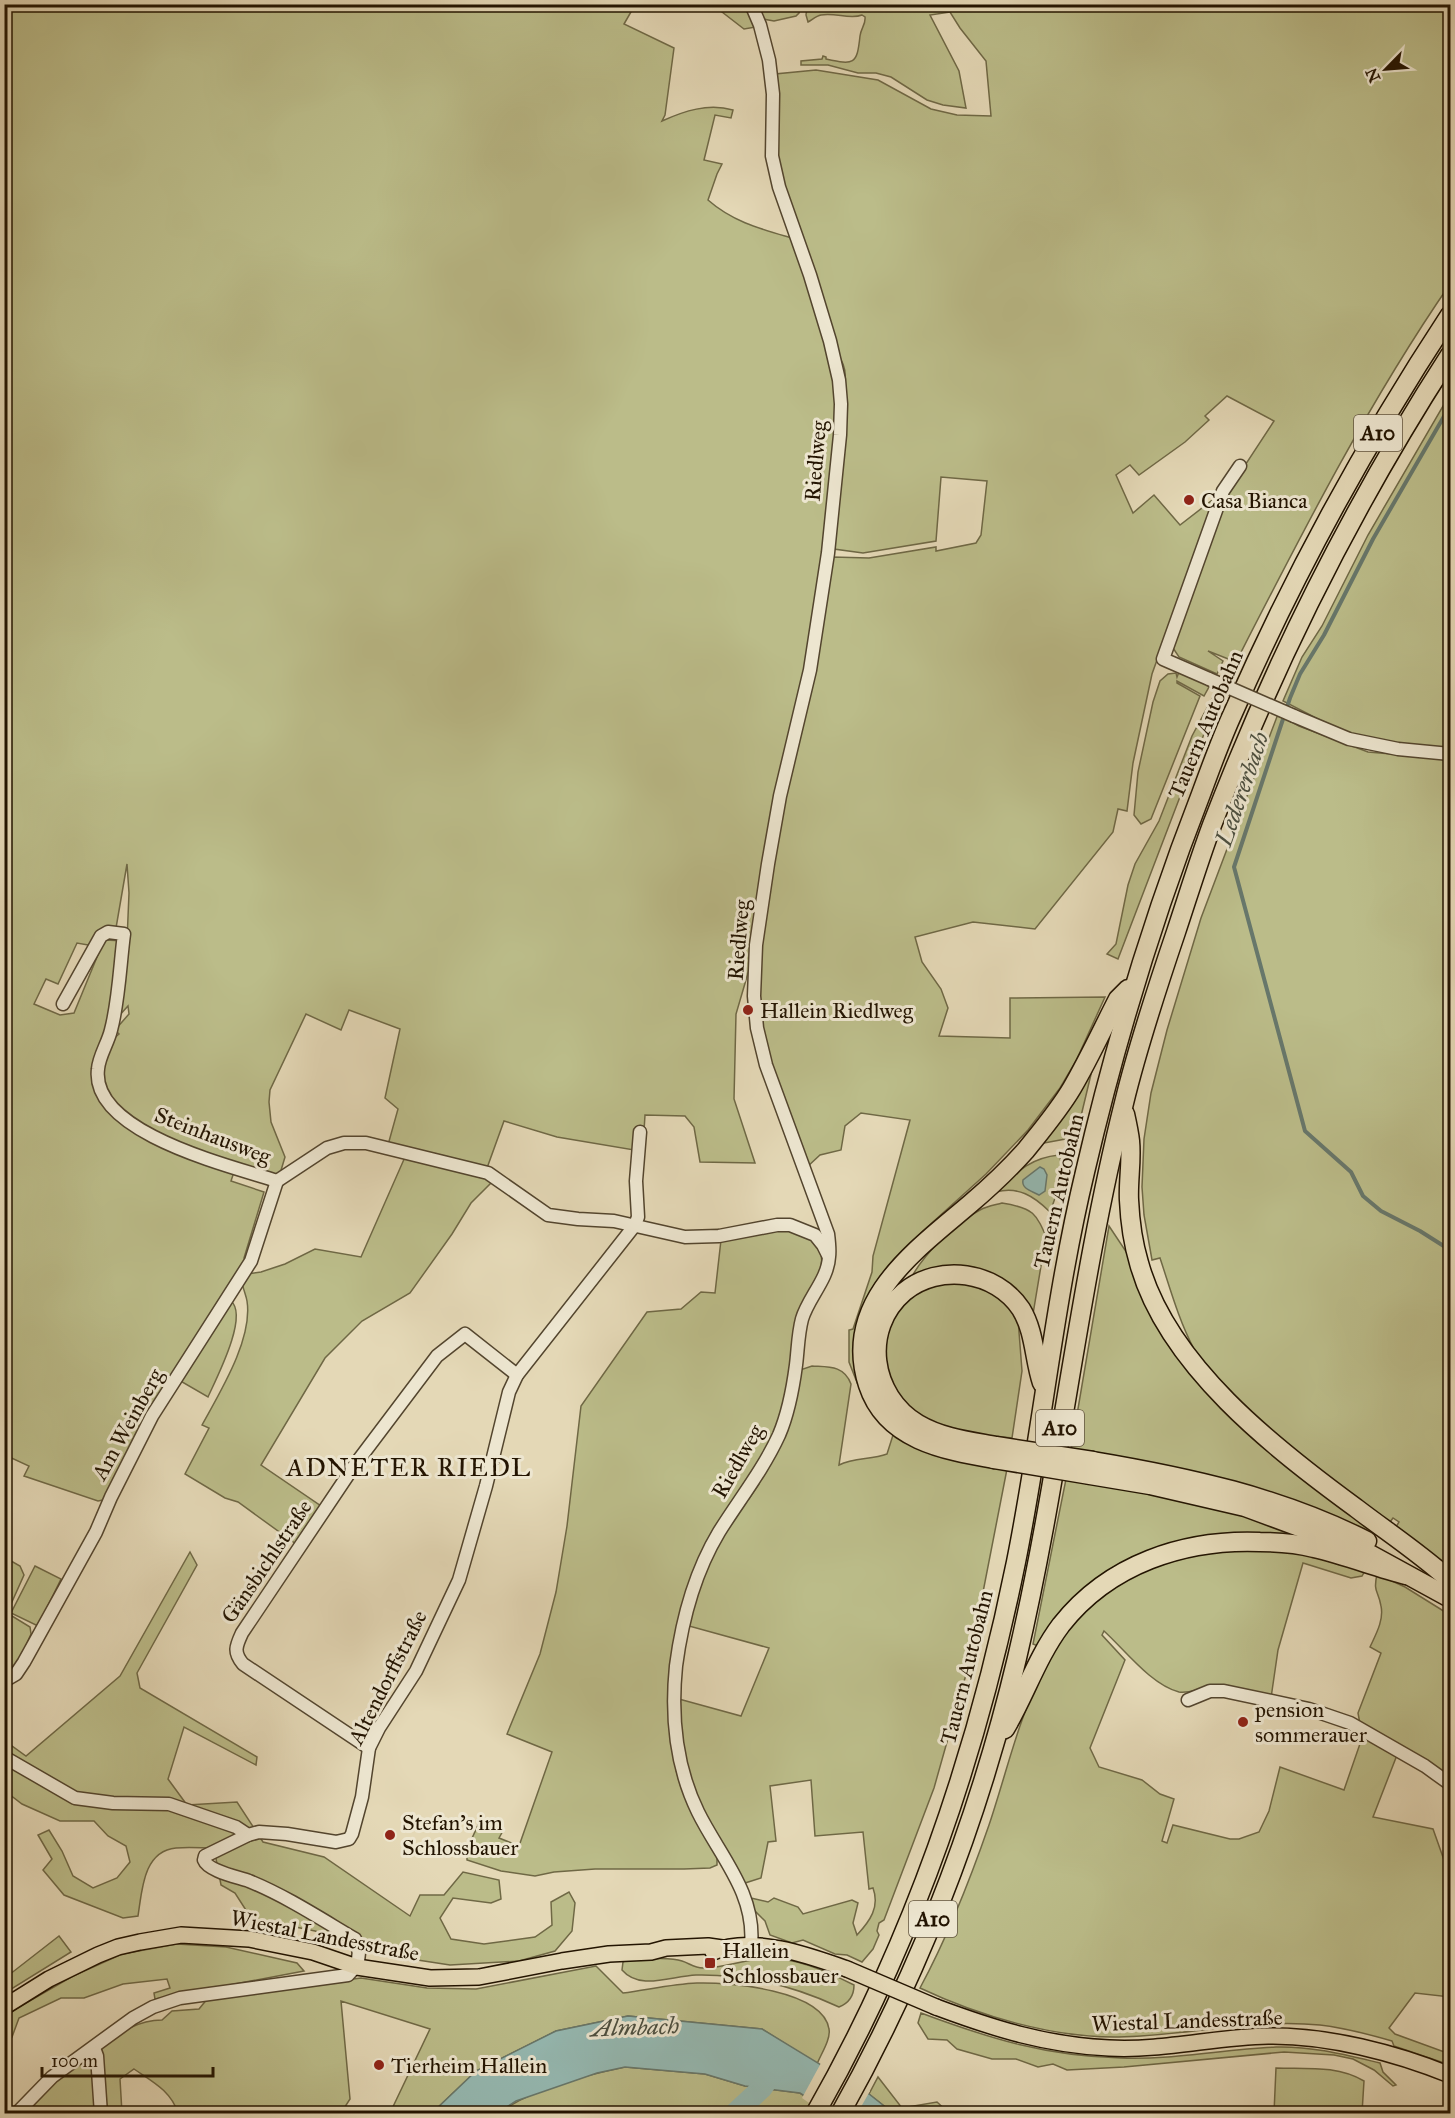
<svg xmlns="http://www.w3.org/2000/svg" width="1455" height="2118" viewBox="0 0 1455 2118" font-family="'IM FELL Great Primer',serif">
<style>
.green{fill:#bbbc89;stroke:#6f6845;stroke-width:1.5;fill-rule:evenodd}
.water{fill:#95b9b2;stroke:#67776b;stroke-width:1.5}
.pier{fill:#e4d8b6}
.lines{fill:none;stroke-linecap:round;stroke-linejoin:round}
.stream{stroke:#67776b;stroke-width:4}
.river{stroke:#95b9b2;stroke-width:21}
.minor-casing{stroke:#53452e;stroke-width:15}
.major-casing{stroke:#231401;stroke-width:18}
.highway-casing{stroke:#231401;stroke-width:21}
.minor{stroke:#ede6d0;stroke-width:12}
.major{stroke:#e4d8b6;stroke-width:15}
.highway{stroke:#e4d8b6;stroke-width:18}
.minor-bridge-casing{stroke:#53452e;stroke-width:15;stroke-linecap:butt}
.major-bridge-casing{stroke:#231401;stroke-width:18;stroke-linecap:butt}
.highway-bridge-casing{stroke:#231401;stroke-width:21;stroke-linecap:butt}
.minor-bridge{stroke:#ede6d0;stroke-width:12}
.major-bridge{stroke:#e4d8b6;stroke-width:15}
.highway-bridge{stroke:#e4d8b6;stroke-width:18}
.poi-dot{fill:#8f2418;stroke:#ede6d0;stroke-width:2}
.labels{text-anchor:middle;stroke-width:6;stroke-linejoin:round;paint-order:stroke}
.shield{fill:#ede6d0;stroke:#60533f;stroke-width:1.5}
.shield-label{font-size:21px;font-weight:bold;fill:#231401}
.street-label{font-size:22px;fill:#231401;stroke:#ede6d0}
.poi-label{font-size:22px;fill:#231401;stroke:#ede6d0;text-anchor:start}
.water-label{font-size:24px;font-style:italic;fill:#4b4e3f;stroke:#ede6d0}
.quarter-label{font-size:26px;letter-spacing:1.5px;fill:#231401;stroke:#ede6d0}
</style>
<rect width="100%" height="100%" fill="#e4d8b6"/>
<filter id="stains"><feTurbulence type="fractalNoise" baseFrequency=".00333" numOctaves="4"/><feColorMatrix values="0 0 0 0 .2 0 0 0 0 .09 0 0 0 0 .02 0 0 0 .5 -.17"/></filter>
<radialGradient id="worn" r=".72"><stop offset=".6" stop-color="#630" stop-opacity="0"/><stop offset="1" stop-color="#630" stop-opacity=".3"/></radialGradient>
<g class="green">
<path d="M878 4 1450 5V284C1368 403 1302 533 1236 662L1208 651 1223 661 1217 674 1179 657 1173 648 1179 621 1232 485 1274 421 1227 396 1205 416 1209 420 1185 442 1139 475 1130 465 1116 475 1133 513 1154 495 1180 525 1215 498 1152 674 1133 763 1127 811 1118 809 1113 832 1035 929 973 922 915 937 922 962 941 989 948 1008 939 1036 1010 1038V998L1105 997 1076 1061 1060 1088 1028 1130 986 1174 923 1231 883 1273 868 1300 854 1361 858 1385 849 1362V1330L853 1329 872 1272 873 1256 910 1120 861 1113 845 1126 841 1150 820 1155 806 1168 769 1064 760 1024V942L777 834 833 557 869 558 936 547V551L976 543 981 535 987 481 941 477 936 541 863 553 834 549 843 387C848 375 844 363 837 353L776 166 775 74 816 70 878 80 931 109 957 115 991 116 986 61 960 28 950 12 930 15 959 71 966 108 943 105 927 100 891 77 876 73H858L828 65H801V61L822 59 823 56 826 57V59C854 65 857 65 860 36 861 28 866 24 865 17L862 15C850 20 835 12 821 15 816 16 812 20 808 22L806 15 807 7 877 9Z"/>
<path d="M5 5H635L624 24 674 48 665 115 662 121C684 111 708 103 733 110L731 118 715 115 704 160 722 164 717 174 708 200C733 222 761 229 792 238L831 356 838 409 836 456 810 649 753 956 736 1014 734 1099 755 1163 700 1162 694 1127 685 1116 645 1115 644 1131 634 1150 557 1137 504 1121 487 1168 388 1145 398 1109 385 1098 400 1029 349 1010 341 1030 306 1014 270 1090 269 1102 271 1122 285 1157 279 1177 224 1161 157 1134 111 1103 102 1076 104 1060 112 1040 119 1034 115 1030 129 1014 128 1006 107 1029 95 1087 101 1103 111 1114 234 1172 231 1181 264 1192 244 1258 247 1259 109 1493 103 1500 98 1501 24 1476 29 1466 5 1455ZM127 864 129 893 127 941 104 940 74 1013 60 1015 34 1004 46 979 58 984 77 943 88 945 116 928Z"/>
<path d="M713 5H747L756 27 744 29Z"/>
<path d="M755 5H801L799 13 796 16 774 21 763 19Z"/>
<path d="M1450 394V750L1428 749 1347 734 1283 701 1302 657 1322 626 1368 535Z"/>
<path d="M1179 672 1210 685 1204 696 1177 681V683L1200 696 1151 819 1141 824 1134 815 1138 772 1153 702 1160 681 1168 674 1176 673 1177 677Z"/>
<path d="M1216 691 1220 692 1118 959 1107 954 1116 944 1128 885 1135 864 1159 821 1192 736Z"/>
<path d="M1278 714 1299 726 1368 752 1450 759V1567L1422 1548 1396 1527 1399 1522 1393 1518 1390 1522C1345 1493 1303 1458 1263 1423 1242 1405 1206 1373 1194 1349 1179 1321 1170 1288 1160 1258L1152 1260 1144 1215 1142 1187 1144 1139 1151 1093 1167 1030 1201 918Z"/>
<path d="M1093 1066 1076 1137 1039 1144Z"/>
<path d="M1059 1155C1066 1171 1056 1196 1050 1212 1034 1196 1018 1186 996 1192 1016 1173 1029 1158 1059 1155Z"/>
<path d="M405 1157 466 1169 493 1181 471 1203 452 1234 410 1293 362 1321 325 1358 261 1465 321 1506 296 1544 238 1502 225 1498 185 1474 209 1428 202 1425C220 1392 253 1339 247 1301 246 1295 243 1289 242 1282L247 1274 261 1272 285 1264 315 1249 361 1257Z"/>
<path d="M1002 1203C1034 1208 1036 1213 1048 1241L1042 1260 1032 1320 989 1276 909 1282C921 1257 954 1223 980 1210 987 1206 995 1205 1002 1203Z"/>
<path d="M1109 1226 1131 1259 1173 1348 1376 1533 1375 1535 1071 1450Z"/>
<path d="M774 1229C809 1231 832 1243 817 1281L776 1433 745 1484 678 1632V1766L676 1770 681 1787 686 1790 717 1855V1865L710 1868 684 1869H595L554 1872 535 1876 501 1871 467 1860V1849L480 1821 504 1829 499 1838 519 1846 552 1752 507 1734 540 1654 556 1592 567 1526 581 1406 647 1312 681 1309 701 1292 715 1293 721 1240Z"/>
<path d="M937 1283H970L1003 1299 1018 1319 1022 1371 1012 1438C984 1435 948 1433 923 1419 889 1401 875 1359 890 1324 893 1319 895 1313 899 1308 910 1297 922 1290 937 1283Z"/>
<path d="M231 1301C249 1316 216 1379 208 1397L177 1379Z"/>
<path d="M812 1366C828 1367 844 1365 851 1384L839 1465C854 1457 871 1460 887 1454L894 1432 1007 1469 969 1664 934 1788 884 1920 879 1923 877 1931 879 1935 873 1949 862 1962 847 1955 835 1954 803 1940 792 1943 770 1935 765 1921 754 1910 751 1898 768 1902 774 1898 798 1907 803 1914 852 1900 858 1903 853 1923 857 1935C870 1921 880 1907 873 1888L869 1889 863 1832 815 1836 811 1780 770 1786 776 1841 768 1842 761 1878 745 1883 705 1818 682 1754 679 1699 741 1716 769 1648 689 1626 696 1592 711 1555 744 1501 749 1499 759 1484V1479L800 1370Z"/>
<path d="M1066 1479 1220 1507 1331 1543 1162 1548 1038 1646 1033 1644Z"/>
<path d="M1209 1551H1286L1324 1558 1366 1569 1362 1576 1351 1578 1303 1563 1278 1650 1271 1698C1252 1695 1231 1689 1211 1688 1201 1687 1190 1694 1179 1692 1151 1685 1124 1649 1104 1631L1102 1635 1125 1660 1090 1748 1099 1767 1142 1780 1160 1794 1174 1799 1162 1841 1167 1843 1173 1825 1230 1839H1239L1259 1832 1269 1811 1280 1767 1344 1790 1363 1735 1397 1755 1373 1817 1433 1829 1450 1877V1997L1415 1993 1389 2028 1395 2034 1450 2054V2065L1394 2046 1392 2041C1368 2034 1345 2028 1320 2025 1253 2018 1186 2036 1119 2037 1053 2038 979 2016 920 1988 948 1936 970 1880 989 1825 1015 1748 1033 1647 1101 1595 1132 1571 1172 1561 1209 1551Z"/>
<path d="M190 1552 197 1565 137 1673 140 1688 257 1757 256 1765 184 1727 168 1779 187 1805 237 1802 263 1842 324 1857 410 1916 420 1895H444L463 1872 499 1880 501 1899 491 1903 453 1898 440 1918 451 1939 484 1944 535 1937 552 1925 551 1902 569 1892 575 1903 572 1931 555 1951 519 1961 450 1965 398 1957 315 1931 251 1918 235 1893 221 1885 214 1848C202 1848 188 1847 176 1848 143 1851 142 1891 138 1916L123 1918 64 1895 43 1870 52 1859 38 1835 49 1830 62 1851 73 1876 93 1888 117 1878 130 1862 126 1846 108 1836 94 1821H60L22 1804 5 1791V1741L26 1756 120 1676Z"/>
<path d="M4 1557 20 1566 24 1575 7 1613 30 1627 31 1634 15 1670 4 1676Z"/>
<path d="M35 1566 61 1579 38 1626 11 1613Z"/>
<path d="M1377 1574 1405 1587 1450 1615V1780L1360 1724 1358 1713 1381 1653 1370 1647C1376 1634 1384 1620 1381 1606 1378 1589 1373 1593 1377 1574Z"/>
<path d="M59 1936 71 1952 5 1993V1978Z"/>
<path d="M177 1944 226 1947 297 1963 304 1971 155 1999 154 1993 170 1988 167 1979 123 1984 84 1998H61L19 2018 12 2037 5 2045V2015L73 1976 122 1954Z"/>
<path d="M650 1958C660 1959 672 1958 682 1961 689 1963 694 1968 703 1968 723 1968 742 1960 762 1959 793 1956 826 1971 854 1985 854 1996 849 2003 839 2007 794 1986 746 1974 696 1975 671 1976 640 1991 622 1970L623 1962 628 1959Z"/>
<path d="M596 1966 623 1993C647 1990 672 1984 697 1983 729 1982 823 1990 829 2029 831 2039 821 2054 817 2064L762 2029 628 2016 556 2031 476 2071 431 2114 390 2113 430 2029 341 2001 350 2099 341 2113H178C171 2091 153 2082 134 2069L120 2079 122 2113H106L101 2047C120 2033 137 2020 162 2020L172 2011 199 2009 208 1998 361 1978 427 1988 476 1989Z"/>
<path d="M921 2013C991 2039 1046 2056 1121 2058 1173 2060 1225 2049 1276 2047 1312 2046 1346 2055 1380 2063L1383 2072 1396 2085 1393 2086 1374 2070 1353 2059 1334 2055 1284 2052 1124 2067 1067 2070 1053 2064 1038 2067 1016 2059H992L957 2049 947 2040 928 2039 918 2023Z"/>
<path d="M86 2058 93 2064 97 2113 21 2114 55 2081Z"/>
<path d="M625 2067 705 2074 745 2086 800 2093 831 2113 497 2114C534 2088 582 2076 625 2067Z"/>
<path d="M1276 2068C1306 2069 1337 2065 1364 2081L1362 2113H1274Z"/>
<path d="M878 2077 902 2108 937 2102 949 2113H893L869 2094Z"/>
</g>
<g class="water">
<path d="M1040 1167 1044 1169 1047 1175 1045 1191 1039 1195C1032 1191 1021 1189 1023 1180Z"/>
<path d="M628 2016 762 2029 869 2094 893 2113H831L800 2093 745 2086 705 2074 625 2067 597 2073 516 2101 497 2113 431 2114 476 2071 556 2031Z"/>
</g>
<path class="pier" d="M821 2063 870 2091 857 2114H825L802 2098Z"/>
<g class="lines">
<path class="stream" d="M1450 406 1373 539 1324 635 1300 674 1290 698 1234 867 1305 1131 1351 1172 1363 1196 1381 1211 1420 1231 1450 1250"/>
<path class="river" d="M734 2114 762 2088 778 2065"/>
<g class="minor-casing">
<g id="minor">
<path d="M751 4 760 25 769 60 773 94 772 156 779 187 810 275 830 341 839 380 841 404 840 435 828 553 810 670 780 796 768 864 756 945 754 996 757 1028 766 1065 828 1234C829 1242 830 1250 829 1257 828 1279 808 1298 802 1319 798 1334 798 1349 796 1365 793 1388 788 1414 779 1435 763 1470 739 1500 719 1532 695 1572 682 1620 676 1666 671 1715 676 1767 698 1812 719 1855 756 1893 751 1945"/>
<path d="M1209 679 1163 659 1223 491 1240 466"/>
<path d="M1294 716 1349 739 1398 749 1450 754"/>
<path d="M63 1004 101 936 108 932 124 934C120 964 119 1000 111 1030 108 1043 99 1056 98 1069 90 1133 231 1166 277 1181"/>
<path d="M277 1181 327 1148 344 1143H366L488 1173 548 1215 578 1219 614 1221 685 1237 719 1236 777 1225H790L815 1235 823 1245 828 1255"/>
<path d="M4 1681 16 1674 24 1662 96 1532 111 1497 152 1416 251 1261 277 1181"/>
<path d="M1188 1700 1210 1691H1224L1309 1709 1350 1723 1425 1766 1450 1784"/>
<path d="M369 1748 243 1664C233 1652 236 1646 242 1633L354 1466 437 1356 465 1334 517 1375"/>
<path d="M4 1757 75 1798 113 1803 169 1804 236 1827 248 1835"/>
<path d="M94 2048 97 2056 101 2114"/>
<path d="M16 2114 52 2077 133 2018 153 2007 180 1998 348 1975C359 1965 362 1953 355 1939 321 1919 286 1896 249 1881 238 1877 208 1871 204 1860L205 1856 248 1835 259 1832 287 1834 336 1842 349 1839 352 1834 362 1797 369 1748 379 1728 416 1671 459 1580 486 1486 509 1392 517 1375 635 1225 638 1217 636 1181 640 1132"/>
</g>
</g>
<g class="major-casing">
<g id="major">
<path d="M713 1952C752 1935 808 1955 847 1969"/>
<path d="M4 2007 49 1979 98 1955 118 1947 140 1942 181 1935 249 1939 313 1952 357 1967 430 1978 479 1977 562 1961 609 1954 651 1952 666 1948 708 1946 722 1948"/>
<path d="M936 2007C995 2029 1046 2045 1109 2048 1162 2051 1215 2037 1268 2036 1327 2035 1396 2053 1450 2075"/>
</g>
</g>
<g class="highway-casing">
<g id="highway">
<path d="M1125 1114C1127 1123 1129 1132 1130 1141 1132 1161 1128 1181 1129 1200 1130 1222 1133 1243 1139 1263 1167 1365 1274 1448 1356 1508 1386 1531 1418 1552 1446 1577"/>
<path d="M996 1446C969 1441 942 1438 918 1424 871 1396 861 1329 904 1292 939 1263 996 1271 1021 1309 1035 1332 1034 1359 1042 1383"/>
<path d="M994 1459C943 1450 886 1440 868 1385 841 1302 916 1250 970 1204 990 1187 1009 1169 1026 1150 1042 1130 1059 1110 1072 1088 1089 1059 1103 1028 1118 999L1128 989"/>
<path d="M1093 1461C1188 1477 1280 1497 1367 1541"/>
<path d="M1090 1475 1150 1485 1245 1507 1364 1551 1450 1598"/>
<path d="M1005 1729C1025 1695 1037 1657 1061 1625 1109 1564 1184 1539 1260 1542 1278 1542 1296 1543 1314 1548 1345 1555 1375 1567 1406 1575"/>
<path d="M815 2114C913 1942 977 1755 1016 1562 1042 1433 1054 1301 1085 1172 1115 1043 1153 917 1201 794 1211 767 1221 739 1233 713 1294 574 1367 441 1450 315"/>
<path d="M840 2114C920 1971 979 1818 1017 1658 1060 1475 1078 1286 1124 1103 1138 1045 1157 988 1176 932 1188 896 1199 860 1212 825 1275 661 1355 502 1450 355"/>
</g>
</g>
<use href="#minor" class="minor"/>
<use href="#major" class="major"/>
<use href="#highway" class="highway"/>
<g class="minor-bridge-casing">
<path id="minor-bridge" d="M1209 679 1294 716"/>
</g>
<g class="major-bridge-casing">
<path id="major-bridge" d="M847 1969 936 2007"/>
</g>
<g class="highway-bridge-casing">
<g id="highway-bridge">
<path d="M996 1446 1093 1461"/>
<path d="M994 1459 1090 1475"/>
</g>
</g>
<use href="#minor-bridge" class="minor-bridge"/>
<use href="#major-bridge" class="major-bridge"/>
<use href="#highway-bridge" class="highway-bridge"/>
</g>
<g class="poi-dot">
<circle cx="1189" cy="500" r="6"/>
<circle cx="748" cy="1010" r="6"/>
<circle cx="1243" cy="1722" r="6"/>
<circle cx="390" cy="1835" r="6"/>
<rect x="704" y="1957" width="12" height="12" rx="3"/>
<circle cx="379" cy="2065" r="6"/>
</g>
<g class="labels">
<g class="shield">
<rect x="1354" y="415" width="48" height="36" rx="4.5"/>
<rect x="1036" y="1410" width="48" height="36" rx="4.5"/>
<rect x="909" y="1901" width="48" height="36" rx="4.5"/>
</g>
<g class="shield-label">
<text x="1378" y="440">A10</text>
<text x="1060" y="1435">A10</text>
<text x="933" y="1926">A10</text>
</g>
<g class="street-label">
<text transform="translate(815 461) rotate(-85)" y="8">Riedlweg</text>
<text transform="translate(1205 724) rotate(-67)" y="8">Tauern Autobahn</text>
<text transform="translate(738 940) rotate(-85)" y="8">Riedlweg</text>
<text transform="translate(213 1135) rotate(21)" y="8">Steinhausweg</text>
<text transform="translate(1058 1191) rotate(-77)" y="8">Tauern Autobahn</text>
<text transform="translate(127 1424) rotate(-61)" y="8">Am Weinberg</text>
<text transform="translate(737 1461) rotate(-60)" y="8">Riedlweg</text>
<text transform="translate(266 1561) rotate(-56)" y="8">Gänsbichlstraße</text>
<text transform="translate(966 1667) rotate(-76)" y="8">Tauern Autobahn</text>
<text transform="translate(387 1677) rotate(-63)" y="8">Altendorffstraße</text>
<text transform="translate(325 1935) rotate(11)" y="8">Wiestal Landesstraße</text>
<text transform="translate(1187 2020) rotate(-2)" y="8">Wiestal Landesstraße</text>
</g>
<g class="poi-label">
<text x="1201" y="508">Casa Bianca</text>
<text x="760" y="1018">Hallein Riedlweg</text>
<text x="1255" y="1717">pension<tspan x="1255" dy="25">sommerauer</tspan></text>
<text x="402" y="1830">Stefan's im<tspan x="402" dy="25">Schlossbauer</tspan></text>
<text x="722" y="1958">Hallein<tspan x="722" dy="25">Schlossbauer</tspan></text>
<text x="391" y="2073">Tierheim Hallein</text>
</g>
<g class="water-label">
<text transform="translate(1242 789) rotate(-71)" y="8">Ledererbach</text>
<text transform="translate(635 2027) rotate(-2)" y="8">Almbach</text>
</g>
<g class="quarter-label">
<text x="409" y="1476">ADNETER RIEDL</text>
</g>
</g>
<rect width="1455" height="2118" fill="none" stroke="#e4d8b6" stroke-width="24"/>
<rect x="6" y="6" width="1443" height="2106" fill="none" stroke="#231401" stroke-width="3"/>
<rect x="12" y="12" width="1431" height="2094" fill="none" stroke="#231401" stroke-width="1.5"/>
<g transform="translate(1386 69) rotate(245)" stroke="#ede6d0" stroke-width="4.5" paint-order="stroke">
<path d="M0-4.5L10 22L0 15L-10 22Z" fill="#231401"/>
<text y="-9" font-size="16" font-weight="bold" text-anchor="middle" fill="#231401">N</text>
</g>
<path d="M42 2067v9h171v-9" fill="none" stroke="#231401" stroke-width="3"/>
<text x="51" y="2067" font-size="18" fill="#231401" stroke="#ede6d0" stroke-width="4.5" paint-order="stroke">100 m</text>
<rect width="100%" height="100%" filter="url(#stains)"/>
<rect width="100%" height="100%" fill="url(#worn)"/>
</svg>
